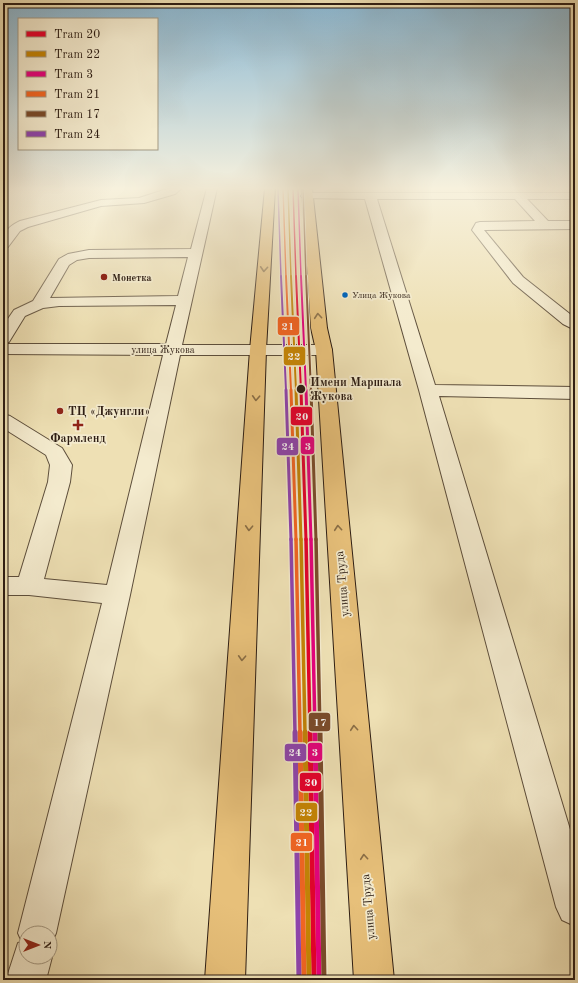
<svg xmlns="http://www.w3.org/2000/svg" width="578" height="983" viewBox="0 0 578 983" font-family="'Old Standard TT',serif">
<style>
.lines{fill:none;stroke-linecap:round;stroke-linejoin:round}
.minor-casing{stroke:#5d4e3b;stroke-width:2}
.major-casing{stroke:#2d1d13;stroke-width:2}
.minor{fill:#f4ebce;fill-rule:evenodd}
.major{fill:#e7c07a;fill-rule:evenodd}
.tram-1-far4-casing{stroke:#f4ebce;stroke-width:3}
.tram-1-far3-casing{stroke:#f4ebce;stroke-width:4}
.tram-1-far2-casing{stroke:#f4ebce;stroke-width:6}
.tram-1-far1-casing{stroke:#f4ebce;stroke-width:6}
.tram-1-casing{stroke:#f4ebce;stroke-width:8}
.tram-2-far4-casing{stroke:#f4ebce;stroke-width:3}
.tram-2-far3-casing{stroke:#f4ebce;stroke-width:4}
.tram-2-far2-casing{stroke:#f4ebce;stroke-width:6}
.tram-2-far1-casing{stroke:#f4ebce;stroke-width:6}
.tram-2-casing{stroke:#f4ebce;stroke-width:8}
.tram-3-far4-casing{stroke:#f4ebce;stroke-width:3}
.tram-3-far3-casing{stroke:#f4ebce;stroke-width:4}
.tram-3-far2-casing{stroke:#f4ebce;stroke-width:6}
.tram-3-far1-casing{stroke:#f4ebce;stroke-width:6}
.tram-3-casing{stroke:#f4ebce;stroke-width:8}
.tram-4-far4-casing{stroke:#f4ebce;stroke-width:3}
.tram-4-far3-casing{stroke:#f4ebce;stroke-width:4}
.tram-4-far2-casing{stroke:#f4ebce;stroke-width:6}
.tram-4-far1-casing{stroke:#f4ebce;stroke-width:6}
.tram-4-casing{stroke:#f4ebce;stroke-width:8}
.tram-5-far4-casing{stroke:#f4ebce;stroke-width:3}
.tram-5-far3-casing{stroke:#f4ebce;stroke-width:4}
.tram-5-far2-casing{stroke:#f4ebce;stroke-width:6}
.tram-5-far1-casing{stroke:#f4ebce;stroke-width:6}
.tram-5-casing{stroke:#f4ebce;stroke-width:8}
.tram-6-far4-casing{stroke:#f4ebce;stroke-width:3}
.tram-6-far3-casing{stroke:#f4ebce;stroke-width:4}
.tram-6-far2-casing{stroke:#f4ebce;stroke-width:6}
.tram-6-far1-casing{stroke:#f4ebce;stroke-width:6}
.tram-6-casing{stroke:#f4ebce;stroke-width:8}
.tram-1-far4{stroke:#e4002b;stroke-width:1.5}
.tram-1-far3{stroke:#e4002b;stroke-width:2}
.tram-1-far2{stroke:#e4002b;stroke-width:3}
.tram-1-far1{stroke:#e4002b;stroke-width:3.5}
.tram-1{stroke:#e4002b;stroke-width:5}
.tram-2-far4{stroke:#c48405;stroke-width:1.5}
.tram-2-far3{stroke:#c48405;stroke-width:2}
.tram-2-far2{stroke:#c48405;stroke-width:3}
.tram-2-far1{stroke:#c48405;stroke-width:3.5}
.tram-2{stroke:#c48405;stroke-width:5}
.tram-3-far4{stroke:#e5007d;stroke-width:1.5}
.tram-3-far3{stroke:#e5007d;stroke-width:2}
.tram-3-far2{stroke:#e5007d;stroke-width:3}
.tram-3-far1{stroke:#e5007d;stroke-width:3.5}
.tram-3{stroke:#e5007d;stroke-width:5}
.tram-4-far4{stroke:#f26522;stroke-width:1.5}
.tram-4-far3{stroke:#f26522;stroke-width:2}
.tram-4-far2{stroke:#f26522;stroke-width:3}
.tram-4-far1{stroke:#f26522;stroke-width:3.5}
.tram-4{stroke:#f26522;stroke-width:5}
.tram-5-far4{stroke:#7a4b2a;stroke-width:1.5}
.tram-5-far3{stroke:#7a4b2a;stroke-width:2}
.tram-5-far2{stroke:#7a4b2a;stroke-width:3}
.tram-5-far1{stroke:#7a4b2a;stroke-width:3.5}
.tram-5{stroke:#7a4b2a;stroke-width:5}
.tram-6-far4{stroke:#8e44ad;stroke-width:1.5}
.tram-6-far3{stroke:#8e44ad;stroke-width:2}
.tram-6-far2{stroke:#8e44ad;stroke-width:3}
.tram-6-far1{stroke:#8e44ad;stroke-width:3.5}
.tram-6{stroke:#8e44ad;stroke-width:5}
.oneway{stroke:#8a6e46}
.poi-dot{fill:#8f2418;stroke:#f4ebce;stroke-width:1.5}
.bus-dot{fill:#0065bd;stroke:#f4ebce;stroke-width:1.5}
.stop-dot{fill:#2d1d13;stroke:#f4ebce;stroke-width:1.5}
.labels{text-anchor:middle;stroke-width:3.5;stroke-linejoin:round;paint-order:stroke}
.far-bus-label{font-size:9px;fill:#2d1d13;stroke:#f4ebce;text-anchor:start}
.far-poi-label{font-size:10px;font-weight:bold;fill:#2d1d13;stroke:#f4ebce;text-anchor:start}
.far-street-label{font-size:10px;fill:#2d1d13;stroke:#f4ebce}
.stop-label{font-size:12px;font-weight:bold;fill:#2d1d13;stroke:#f4ebce;text-anchor:start}
.poi-label{font-size:12px;font-weight:bold;fill:#2d1d13;stroke:#f4ebce;text-anchor:start}
.street-label{font-size:12px;fill:#2d1d13;stroke:#f4ebce}
.line-badge{stroke:#f4ebce;stroke-width:1.5}
.badge-label{font-size:11px;text-anchor:middle;font-weight:bold;fill:#fff}
</style>
<rect width="100%" height="100%" fill="#eee0b4"/>
<filter id="stains"><feTurbulence type="fractalNoise" baseFrequency=".005" numOctaves="4"/><feColorMatrix values="0 0 0 0 .2 0 0 0 0 .09 0 0 0 0 .02 0 0 0 .5 -.17"/></filter>
<radialGradient id="worn" r=".72"><stop offset=".6" stop-color="#630" stop-opacity="0"/><stop offset="1" stop-color="#630" stop-opacity=".3"/></radialGradient>
<g class="lines">
<g class="minor-casing">
<g id="minor">
<path d="M170 188H182L175 194 144 203 101 206 28 227 20 231 8 247 3 248C3 233 6 228 20 221L101 200 139 198Z"/>
<path d="M207 188H217L182 345H324L330 346 332 350 330 354 324 355H180L130 595 56 933 50 947V933H26V957H50V953L52 957 46 980H6L18 943 22 942 18 933 102 603 29 595H3V577H19L48 482 50 465 46 455 3 428V414L10 416 62 448 72 465 70 482 44 579 107 585 163 355 3 354V344H166L176 305 59 306 43 308 25 316 9 342 3 344V326L14 310 33 301 59 259 68 254 89 250 191 249ZM188 257 178 296 50 298 69 265 77 260 89 258Z"/>
<path d="M307 193H575V199H527L548 221H575V229L484 230 523 277 575 318V330L563 324 513 283 472 230 476 223 480 222 535 221 515 199H377L435 385 575 387V399L439 396 575 846V926L562 920 556 907 419 390 365 199 303 198 301 196 303 194Z"/>
</g>
</g>
<g class="major-casing">
<g id="major">
<path d="M265 188H275L266 350 245 980H205L250 350Z"/>
<path d="M302 188H312L327 328 332 350 394 980H354L316 350 311 328Z"/>
</g>
</g>
<use href="#minor" class="minor"/>
<use href="#major" class="major"/>
<g class="tram-1-far4-casing">
<path id="tram-1-far4" d="M293 188 296 277"/>
</g>
<g class="tram-1-far3-casing">
<path id="tram-1-far3" d="M296 276 301 391"/>
</g>
<g class="tram-1-far2-casing">
<path id="tram-1-far2" d="M301 390 306 540"/>
</g>
<g class="tram-1-far1-casing">
<path id="tram-1-far1" d="M306 539 310 733"/>
</g>
<g class="tram-1-casing">
<path id="tram-1" d="M310 732 314 980"/>
</g>
<g class="tram-2-far4-casing">
<path id="tram-2-far4" d="M288 188 291 277"/>
</g>
<g class="tram-2-far3-casing">
<path id="tram-2-far3" d="M291 276 296 391"/>
</g>
<g class="tram-2-far2-casing">
<path id="tram-2-far2" d="M296 390 301 540"/>
</g>
<g class="tram-2-far1-casing">
<path id="tram-2-far1" d="M301 539 305 733"/>
</g>
<g class="tram-2-casing">
<path id="tram-2" d="M305 732 309 980"/>
</g>
<g class="tram-3-far4-casing">
<path id="tram-3-far4" d="M298 188 301 277"/>
</g>
<g class="tram-3-far3-casing">
<path id="tram-3-far3" d="M301 276 306 391"/>
</g>
<g class="tram-3-far2-casing">
<path id="tram-3-far2" d="M306 390 311 540"/>
</g>
<g class="tram-3-far1-casing">
<path id="tram-3-far1" d="M311 539 315 733"/>
</g>
<g class="tram-3-casing">
<path id="tram-3" d="M315 732 319 980"/>
</g>
<g class="tram-4-far4-casing">
<path id="tram-4-far4" d="M283 188 286 277"/>
</g>
<g class="tram-4-far3-casing">
<path id="tram-4-far3" d="M286 276 291 391"/>
</g>
<g class="tram-4-far2-casing">
<path id="tram-4-far2" d="M291 390 296 540"/>
</g>
<g class="tram-4-far1-casing">
<path id="tram-4-far1" d="M296 539 300 733"/>
</g>
<g class="tram-4-casing">
<path id="tram-4" d="M300 732 304 980"/>
</g>
<g class="tram-5-far4-casing">
<path id="tram-5-far4" d="M303 188 306 277"/>
</g>
<g class="tram-5-far3-casing">
<path id="tram-5-far3" d="M306 276 311 391"/>
</g>
<g class="tram-5-far2-casing">
<path id="tram-5-far2" d="M311 390 316 540"/>
</g>
<g class="tram-5-far1-casing">
<path id="tram-5-far1" d="M316 539 320 733"/>
</g>
<g class="tram-5-casing">
<path id="tram-5" d="M320 732 324 980"/>
</g>
<g class="tram-6-far4-casing">
<path id="tram-6-far4" d="M278 189 281 277"/>
</g>
<g class="tram-6-far3-casing">
<path id="tram-6-far3" d="M281 276 286 391"/>
</g>
<g class="tram-6-far2-casing">
<path id="tram-6-far2" d="M286 390 291 540"/>
</g>
<g class="tram-6-far1-casing">
<path id="tram-6-far1" d="M291 539 295 733"/>
</g>
<g class="tram-6-casing">
<path id="tram-6" d="M295 732 299 980"/>
</g>
<use href="#tram-1-far4" class="tram-1-far4"/>
<use href="#tram-1-far3" class="tram-1-far3"/>
<use href="#tram-1-far2" class="tram-1-far2"/>
<use href="#tram-1-far1" class="tram-1-far1"/>
<use href="#tram-1" class="tram-1"/>
<use href="#tram-2-far4" class="tram-2-far4"/>
<use href="#tram-2-far3" class="tram-2-far3"/>
<use href="#tram-2-far2" class="tram-2-far2"/>
<use href="#tram-2-far1" class="tram-2-far1"/>
<use href="#tram-2" class="tram-2"/>
<use href="#tram-3-far4" class="tram-3-far4"/>
<use href="#tram-3-far3" class="tram-3-far3"/>
<use href="#tram-3-far2" class="tram-3-far2"/>
<use href="#tram-3-far1" class="tram-3-far1"/>
<use href="#tram-3" class="tram-3"/>
<use href="#tram-4-far4" class="tram-4-far4"/>
<use href="#tram-4-far3" class="tram-4-far3"/>
<use href="#tram-4-far2" class="tram-4-far2"/>
<use href="#tram-4-far1" class="tram-4-far1"/>
<use href="#tram-4" class="tram-4"/>
<use href="#tram-5-far4" class="tram-5-far4"/>
<use href="#tram-5-far3" class="tram-5-far3"/>
<use href="#tram-5-far2" class="tram-5-far2"/>
<use href="#tram-5-far1" class="tram-5-far1"/>
<use href="#tram-5" class="tram-5"/>
<use href="#tram-6-far4" class="tram-6-far4"/>
<use href="#tram-6-far3" class="tram-6-far3"/>
<use href="#tram-6-far2" class="tram-6-far2"/>
<use href="#tram-6-far1" class="tram-6-far1"/>
<use href="#tram-6" class="tram-6"/>
</g>
<defs><path id="oneway-chevron" d="M-2-3.5L2.5 0L-2 3.5" fill="none" stroke-width="1.6" stroke-linecap="round" stroke-linejoin="round"/></defs>
<g class="oneway">
<use href="#oneway-chevron" transform="translate(264 269) rotate(94)"/>
<use href="#oneway-chevron" transform="translate(318 316) rotate(-95)"/>
<use href="#oneway-chevron" transform="translate(256 398) rotate(93)"/>
<use href="#oneway-chevron" transform="translate(249 528) rotate(93)"/>
<use href="#oneway-chevron" transform="translate(338 528) rotate(-95)"/>
<use href="#oneway-chevron" transform="translate(242 658) rotate(93)"/>
<use href="#oneway-chevron" transform="translate(354 728) rotate(-95)"/>
<use href="#oneway-chevron" transform="translate(364 857) rotate(-95)"/>
</g>
<linearGradient id="sky" x2="0" y2="1"><stop stop-color="#89b7d3"/><stop offset="0.58" stop-color="#f7f1dd"/><stop offset="1" stop-color="#f7f1dd" stop-opacity="0"/></linearGradient>
<rect width="578" height="325" fill="url(#sky)"/>
<g class="poi-dot">
<circle cx="104" cy="277" r="4"/>
<circle cx="60" cy="411" r="4"/>
<path d="M76 419h4v4h4v4h-4v4h-4v-4h-4v-4h4z"/>
</g>
<circle class="bus-dot" cx="345" cy="295" r="3.5"/>
<circle class="stop-dot" cx="301" cy="389" r="5"/>
<g class="labels">
<g class="far-bus-label">
<text x="352" y="298">Улица Жукова</text>
</g>
<g class="far-poi-label">
<text x="112" y="281">Монетка</text>
</g>
<g class="far-street-label">
<text x="163" y="353">улица Жукова</text>
</g>
<g class="stop-label">
<text x="310" y="386">Имени Маршала<tspan x="310" dy="14">Жукова</tspan></text>
</g>
<g class="poi-label">
<text x="68" y="415">ТЦ «Джунгли»</text>
<text x="78" y="442" text-anchor="middle">Фармленд</text>
</g>
<g class="street-label">
<text transform="translate(342 584) rotate(-95)" y="4">улица Труда</text>
<text transform="translate(368 907) rotate(-95)" y="4">улица Труда</text>
</g>
</g>
<g class="line-badge">
<rect x="277" y="316" width="23" height="20" rx="4" fill="#f26522"/>
<rect x="283" y="346" width="23" height="20" rx="4" fill="#c48405"/>
<rect x="290" y="406" width="23" height="20" rx="4" fill="#e4002b"/>
<rect x="300" y="436" width="15" height="19" rx="4" fill="#e5007d"/>
<rect x="276" y="437" width="23" height="19" rx="4" fill="#8e44ad"/>
<rect x="308" y="712" width="23" height="20" rx="4" fill="#7a4b2a"/>
<rect x="307" y="742" width="16" height="20" rx="4" fill="#e5007d"/>
<rect x="284" y="743" width="23" height="19" rx="4" fill="#8e44ad"/>
<rect x="299" y="772" width="23" height="20" rx="4" fill="#e4002b"/>
<rect x="295" y="802" width="23" height="20" rx="4" fill="#c48405"/>
<rect x="290" y="832" width="23" height="20" rx="4" fill="#f26522"/>
</g>
<g class="badge-label">
<text x="288" y="330">21</text>
<text x="294" y="360">22</text>
<text x="302" y="420">20</text>
<text x="308" y="450">3</text>
<text x="288" y="450">24</text>
<text x="320" y="726">17</text>
<text x="315" y="756">3</text>
<text x="295" y="756">24</text>
<text x="311" y="786">20</text>
<text x="306" y="816">22</text>
<text x="302" y="846">21</text>
</g>
<rect width="578" height="983" fill="none" stroke="#eee0b4" stroke-width="16"/>
<rect x="4" y="4" width="570" height="975" fill="none" stroke="#2d1d13" stroke-width="2"/>
<rect x="8" y="8" width="562" height="967" fill="none" stroke="#2d1d13"/>
<rect x="18" y="18" width="140" height="132" fill="#f4ebce" stroke="#a49983"/>
<rect x="26" y="31" width="20" height="6" fill="#e4002b" stroke="#a49983"/>
<text x="54" y="38" font-size="12" fill="#2d1d13">Tram 20</text>
<rect x="26" y="51" width="20" height="6" fill="#c48405" stroke="#a49983"/>
<text x="54" y="58" font-size="12" fill="#2d1d13">Tram 22</text>
<rect x="26" y="71" width="20" height="6" fill="#e5007d" stroke="#a49983"/>
<text x="54" y="78" font-size="12" fill="#2d1d13">Tram 3</text>
<rect x="26" y="91" width="20" height="6" fill="#f26522" stroke="#a49983"/>
<text x="54" y="98" font-size="12" fill="#2d1d13">Tram 21</text>
<rect x="26" y="111" width="20" height="6" fill="#7a4b2a" stroke="#a49983"/>
<text x="54" y="118" font-size="12" fill="#2d1d13">Tram 17</text>
<rect x="26" y="131" width="20" height="6" fill="#8e44ad" stroke="#a49983"/>
<text x="54" y="138" font-size="12" fill="#2d1d13">Tram 24</text>
<g transform="translate(38 945) rotate(90)"><circle r="19" fill="#f4ebce" stroke="#a49983"/>
<path d="M0-3L7 15L0 10L-7 15Z" fill="#8f2418"/>
<text y="-6" font-size="11" font-weight="bold" text-anchor="middle" fill="#2d1d13">N</text>
</g>
<rect width="100%" height="100%" filter="url(#stains)"/>
<rect width="100%" height="100%" fill="url(#worn)"/>
</svg>
